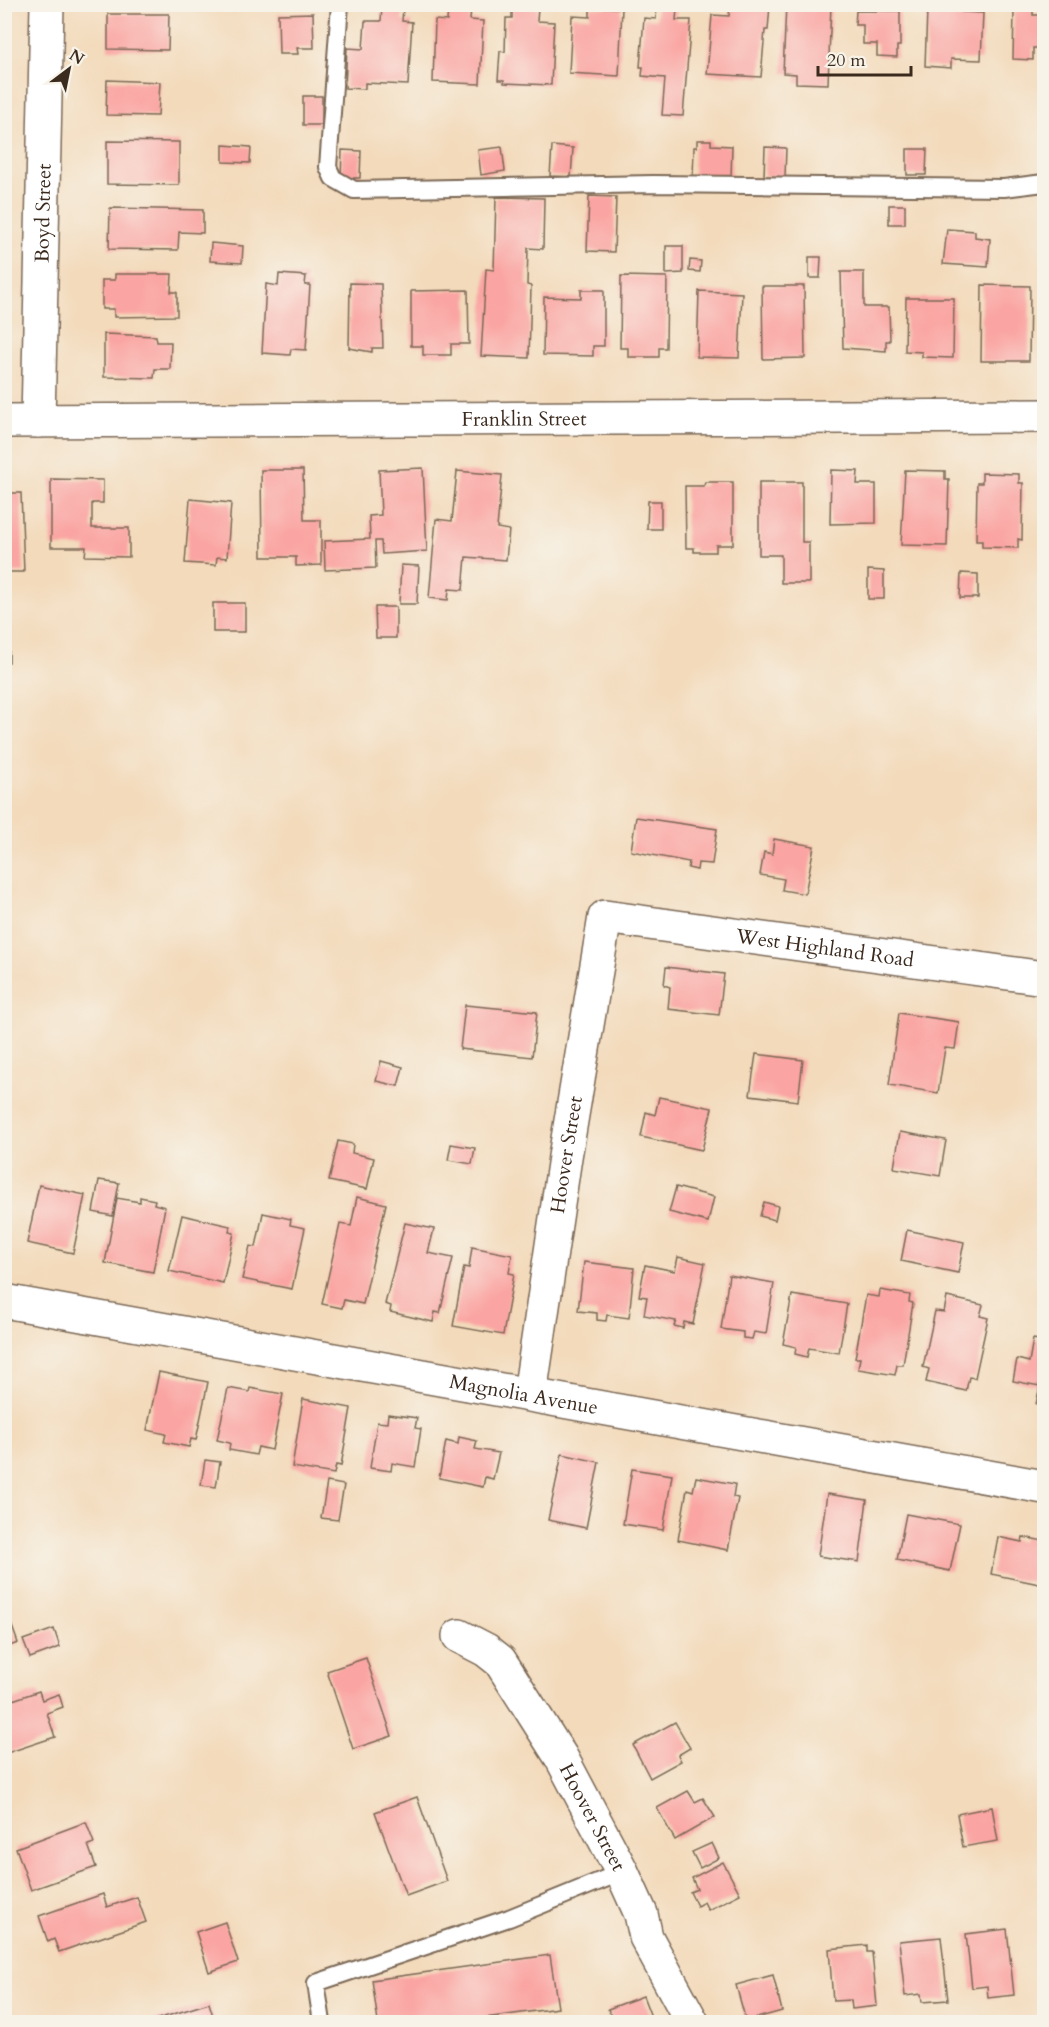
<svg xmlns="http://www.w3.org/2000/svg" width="1049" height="2027" viewBox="0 0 1049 2027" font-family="Cardo,serif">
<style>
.building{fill:#faa5a3}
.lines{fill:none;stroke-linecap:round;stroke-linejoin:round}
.lane-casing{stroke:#7b6855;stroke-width:20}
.street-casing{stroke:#7b6855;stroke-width:36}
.lane{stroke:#fff;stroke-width:16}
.street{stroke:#fff;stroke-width:33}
.labels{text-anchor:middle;stroke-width:4.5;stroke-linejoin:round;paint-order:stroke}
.street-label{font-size:20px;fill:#3b2a1e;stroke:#f7f3e8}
</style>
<rect width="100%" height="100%" fill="#f7f3e8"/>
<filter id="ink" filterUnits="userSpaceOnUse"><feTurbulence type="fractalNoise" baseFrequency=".0167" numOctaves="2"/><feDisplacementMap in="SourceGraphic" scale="12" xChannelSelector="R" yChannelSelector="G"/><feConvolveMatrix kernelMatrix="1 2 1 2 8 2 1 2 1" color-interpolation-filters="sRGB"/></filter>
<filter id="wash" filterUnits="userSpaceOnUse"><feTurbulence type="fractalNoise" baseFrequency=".008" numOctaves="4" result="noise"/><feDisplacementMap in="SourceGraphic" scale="24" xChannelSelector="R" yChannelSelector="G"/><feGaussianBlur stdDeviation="1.35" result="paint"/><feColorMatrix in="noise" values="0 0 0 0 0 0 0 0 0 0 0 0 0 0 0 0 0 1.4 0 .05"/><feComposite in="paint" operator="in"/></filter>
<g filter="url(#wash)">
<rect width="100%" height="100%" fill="#f3dabb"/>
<g id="blocks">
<g class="building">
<path d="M786 4H831L828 84 796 83V74L783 73Z"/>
<path d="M730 5H770L768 30H765L761 77 707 74 712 15 729 16Z"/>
<path d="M949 6H962V12L983 13 981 60 951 59V68L925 66 927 10 948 11Z"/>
<path d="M382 7 403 8 402 21 412 22 408 85 365 83V89L345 88 347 48 363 49 365 21H381Z"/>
<path d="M512 7 538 8 537 21 554 22 551 85 504 83V80H498L500 51 505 52 506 18H512Z"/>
<path d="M590 7 622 8 619 76 569 73 572 16 590 17Z"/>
<path d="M657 7 677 9 676 20H691L683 116 662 115 665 78 642 76 643 67H640L644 18 656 19Z"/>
<path d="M1019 7H1033V15H1044V48H1033V60L1013 59 1014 11H1019Z"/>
<path d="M448 8 471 9 470 20 483 21 480 84 433 82 435 20 447 21Z"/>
<path d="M856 11H900V46H897V57L877 56V44H863V25H855Z"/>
<path d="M313 13 314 48H297L298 54H279L278 14Z"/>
<path d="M108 14H169L168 50 108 49Z"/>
<path d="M107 80 160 82 158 116 106 115Z"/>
<rect x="303" y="96" width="19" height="29"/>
<path d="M697 140H711V145L732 146 731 178 693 177 694 147H697Z"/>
<path d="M107 141 179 142V185L107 184Z"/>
<path d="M223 145 251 147 250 163 223 162Z"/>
<path d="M552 146 573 148 571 177 550 176Z"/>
<path d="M502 147 505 171 481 175 478 150Z"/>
<path d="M765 147 786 148 785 177 764 176Z"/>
<path d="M907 149H927L926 175H907Z"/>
<path d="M342 150 361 151 360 178H341Z"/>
<path d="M589 196 616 197 614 252 587 251Z"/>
<path d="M496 197 544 198 543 249 528 248 527 285 531 286 529 358 481 356 486 269 494 270Z"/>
<rect x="889" y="205" width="16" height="19"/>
<path d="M110 208 203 210V233L179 232 178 250 109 249Z"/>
<path d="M947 229 975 231V237L990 239 988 267 943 264Z"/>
<path d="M211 243 243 246 242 263 210 261Z"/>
<path d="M666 246H683V273L666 274Z"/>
<path d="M809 257H821L820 278H809Z"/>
<path d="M690 260 701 261 700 272 689 271Z"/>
<path d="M841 272H864V307H889L890 341H886V351L843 348Z"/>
<path d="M115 274H172L171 292H177V316L114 317V309H102V280H115Z"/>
<path d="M279 274 306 276 305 285H310L306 350 291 349 290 355 262 353 266 284 278 286Z"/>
<path d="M621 276 667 277 666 348H659V357H628V348H620Z"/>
<path d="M350 283 381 284 383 348H372V352L349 348Z"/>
<path d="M982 285 1030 286 1029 361H981Z"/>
<path d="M762 286H804L805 358 763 359Z"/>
<path d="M468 290 469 344H451V355H423V346H411V291Z"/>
<path d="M581 290H604V346H593V356L543 355 544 297 581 298Z"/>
<path d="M699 291 742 293 739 358 697 357Z"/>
<path d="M906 298H954L953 358 922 357V352L905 351Z"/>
<path d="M104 334 156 336 157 342H171L170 369H155L154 378 104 377Z"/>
<path d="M423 468 427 551 382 554 381 541H375L376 568 325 570 324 541 370 539 369 516 381 515 379 470Z"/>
<path d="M261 470H303L304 520H321V565L296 566V557H262Z"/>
<path d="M831 470 858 471 857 484H876V523L830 524Z"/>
<path d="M905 470 945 471V479H949L947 546 901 545Z"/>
<path d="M457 471 502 475 497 528 509 530 506 560 466 557 463 590 449 589 448 600 429 598 436 519 452 521Z"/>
<path d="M982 473 1019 474V483H1023L1022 540 1018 539V548L982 547V541H976L977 483H982Z"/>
<path d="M51 479 103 480V503H92V528H129V557L85 556 86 547H51Z"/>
<path d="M705 482H733V545H716V552H694V548H686L685 486H704Z"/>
<path d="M759 482H802V542H809V583H781V555H759Z"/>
<path d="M5 493H21L24 572H5Z"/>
<path d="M190 499 231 503 227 558 217 557 216 565 185 563Z"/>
<path d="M648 501H661V529H647Z"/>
<path d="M401 565 419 566 417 604H399Z"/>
<path d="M868 570 884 571V599H868Z"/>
<path d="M961 573 978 574V598H960Z"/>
<rect x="213" y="603" width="32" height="29"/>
<path d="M375 607H396V638H376Z"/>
<rect x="4" y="629" width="5" height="33"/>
<path d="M636 817 717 829 712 864 698 863 697 870 688 868 689 862 631 851Z"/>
<path d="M774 839 814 846 805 894 782 890 784 879 760 875 764 852 772 854Z"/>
<path d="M666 967 724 974 719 1015 668 1009 670 987 664 985Z"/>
<path d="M465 1005 537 1012 532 1057 460 1049Z"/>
<path d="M899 1013 959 1022 955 1049 945 1048 938 1093 889 1085Z"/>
<path d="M756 1054 803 1060 798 1101 750 1095Z"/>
<path d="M381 1061 403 1067 398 1086 376 1081Z"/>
<path d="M659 1097 712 1108 702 1150 641 1137 646 1112 655 1115Z"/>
<path d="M900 1132 946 1140 940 1176 894 1168Z"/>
<path d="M338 1141 353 1144 352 1153 374 1158 367 1189 329 1181Z"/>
<path d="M451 1144 475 1148 472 1164 448 1160Z"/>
<path d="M99 1180 119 1183 113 1216 93 1212Z"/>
<path d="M39 1185 85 1195 73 1253 27 1243Z"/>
<path d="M676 1187 714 1197 708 1222 669 1212Z"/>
<path d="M140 1197 155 1200 154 1204 165 1207 153 1272 105 1263 117 1198 140 1202Z"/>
<path d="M357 1197 386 1204 363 1304 344 1300 342 1308 322 1304 340 1224 351 1226Z"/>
<path d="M764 1202 778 1206 775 1220 760 1216Z"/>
<path d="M263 1213 291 1219 290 1225 305 1228 292 1289 242 1279 250 1246 256 1247Z"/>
<path d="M182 1215 230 1226 229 1232 234 1233 223 1283 169 1271Z"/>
<path d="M405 1223 434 1229 428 1253 453 1258 440 1313 435 1312 433 1322 390 1312 391 1306 385 1304Z"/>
<path d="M907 1230 964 1242 958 1273 901 1261Z"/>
<path d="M472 1247 512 1255 509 1273 514 1274 503 1335 453 1326 464 1267 469 1268Z"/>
<path d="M678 1257 705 1263 693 1324 684 1322 683 1328 674 1326 676 1321 644 1315 647 1297 639 1296 645 1265 675 1271Z"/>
<path d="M584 1262 634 1268 629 1318 607 1315 606 1321 597 1320V1313L578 1311Z"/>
<path d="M729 1275 774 1283 766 1334 754 1332 752 1339 743 1338V1332L721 1329Z"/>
<path d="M880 1290 910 1295 909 1302 913 1303 903 1365H897L895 1375 858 1369 860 1358H855L866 1295 879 1297Z"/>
<path d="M792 1295 847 1304 839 1353 809 1348 807 1357 795 1354 796 1347 783 1344Z"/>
<path d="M947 1297 983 1305 980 1316 988 1318 975 1378 969 1377 966 1391 926 1382 929 1369 923 1367 935 1311 944 1312Z"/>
<path d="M1033 1339 1044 1341V1406L1036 1404 1040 1386 1013 1381 1017 1359 1029 1362Z"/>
<path d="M159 1372 208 1382 196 1440 191 1439 189 1447 164 1442 166 1434 147 1430Z"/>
<path d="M228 1388 249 1392 250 1388 283 1394 272 1450 258 1447 256 1455 229 1450 230 1443 217 1440Z"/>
<path d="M303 1399 351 1408 341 1466 336 1465 334 1474 292 1467Z"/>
<path d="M388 1414 417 1418 415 1428 421 1429 415 1467 392 1463 391 1471 370 1468 377 1422 387 1423Z"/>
<path d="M459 1437 477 1441 475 1449 499 1453 493 1479 485 1477 483 1487 439 1478 446 1441 458 1444Z"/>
<path d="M562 1454 599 1462 586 1528 548 1520Z"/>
<path d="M205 1460 220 1462 216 1487 201 1485Z"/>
<path d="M632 1469 672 1475 663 1530 623 1524Z"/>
<path d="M696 1477 735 1484 733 1497 738 1498 728 1550 678 1540 687 1489 693 1491Z"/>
<path d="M327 1482 344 1485 338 1520 321 1518Z"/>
<path d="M827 1494 867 1500 859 1562 818 1556Z"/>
<path d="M906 1514 960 1524 950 1571 897 1560Z"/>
<path d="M998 1537 1022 1542 1023 1537 1044 1541V1585L991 1574Z"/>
<path d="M4 1604 18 1643 4 1648Z"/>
<path d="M54 1629 60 1647 30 1658 23 1640Z"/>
<path d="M366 1658 392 1736 353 1749 327 1671Z"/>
<path d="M39 1691 42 1700 59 1694 63 1707 47 1713 55 1737 4 1754V1703Z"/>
<path d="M675 1722 690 1748 678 1755 681 1761 650 1778 633 1745Z"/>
<path d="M688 1791 695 1802 703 1798 715 1817 675 1840 657 1808Z"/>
<path d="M417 1797 447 1881 406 1896 375 1812Z"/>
<path d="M992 1807 998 1841 963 1847 957 1814Z"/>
<path d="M86 1822 94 1843 88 1845 96 1867 31 1890 16 1848Z"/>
<path d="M712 1843 719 1858 700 1868 692 1852Z"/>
<path d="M723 1862 740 1894 708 1910 704 1902 697 1906 690 1892 697 1889 692 1878Z"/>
<path d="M103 1894 107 1907 137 1897 146 1922 59 1952 54 1939 48 1942 39 1916Z"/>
<path d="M225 1922 238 1962 209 1972 196 1932Z"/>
<path d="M1007 1929 1014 1995 988 1998 987 1986 972 1988 966 1934Z"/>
<path d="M1044 1932V1982L1041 1983 1037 1945H1040L1039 1933Z"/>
<path d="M941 1937 948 2000 922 2002 921 1994 905 1996 899 1941Z"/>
<path d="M867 1945V1952H872L877 2006 852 2009 851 2000 833 2001 829 1949Z"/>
<path d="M550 1955 558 2008 456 2022H378L372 1980Z"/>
<path d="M773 1975 782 2011 746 2021 736 1985Z"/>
<path d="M643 1996 653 2022H613L608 2009Z"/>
<path d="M209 2003 215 2022H148Z"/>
</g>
</g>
</g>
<g filter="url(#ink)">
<use href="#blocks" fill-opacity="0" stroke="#7b6855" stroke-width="1.5"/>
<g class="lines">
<g class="lane-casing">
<g id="lane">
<path d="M340 4 328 167 333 178 354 190 653 184 1004 188 1044 183"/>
<path d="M322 2022 316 1983 509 1918 622 1872"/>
</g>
</g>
<g class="street-casing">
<g id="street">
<path id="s1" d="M4 421 1044 416"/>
<path id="s2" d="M38 421 47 4"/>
<path id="s3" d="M4 1301 1044 1487"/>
<path id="s4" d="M530 1394 565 1157 605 917 1044 978"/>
<path id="s5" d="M459 1636 486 1650 500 1661 561 1757 622 1872 641 1914 646 1937 692 2022"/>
</g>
</g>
<use href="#lane" class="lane"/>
<use href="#street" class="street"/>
</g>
</g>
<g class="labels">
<g class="street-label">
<text dy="7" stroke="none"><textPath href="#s2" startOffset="208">Boyd Street</textPath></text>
<text dy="7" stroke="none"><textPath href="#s1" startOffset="520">Franklin Street</textPath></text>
<text dy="7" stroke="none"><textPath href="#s4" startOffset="705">West Highland Road</textPath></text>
<text dy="7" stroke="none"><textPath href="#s4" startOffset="242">Hoover Street</textPath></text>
<text dy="7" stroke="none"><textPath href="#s3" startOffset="528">Magnolia Avenue</textPath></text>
<text dy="7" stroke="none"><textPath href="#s5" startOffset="230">Hoover Street</textPath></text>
</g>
</g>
<rect width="1049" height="2027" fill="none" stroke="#f7f3e8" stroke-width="24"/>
<g transform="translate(69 69) rotate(32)" stroke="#f7f3e8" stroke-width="4.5" paint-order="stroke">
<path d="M0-4.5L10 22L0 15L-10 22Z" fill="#3b2a1e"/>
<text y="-9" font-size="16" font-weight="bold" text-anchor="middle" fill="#3b2a1e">N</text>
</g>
<path d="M818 66v9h93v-9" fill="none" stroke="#3b2a1e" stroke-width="3"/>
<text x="827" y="66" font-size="18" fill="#3b2a1e" stroke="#f7f3e8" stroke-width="4.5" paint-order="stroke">20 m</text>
</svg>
